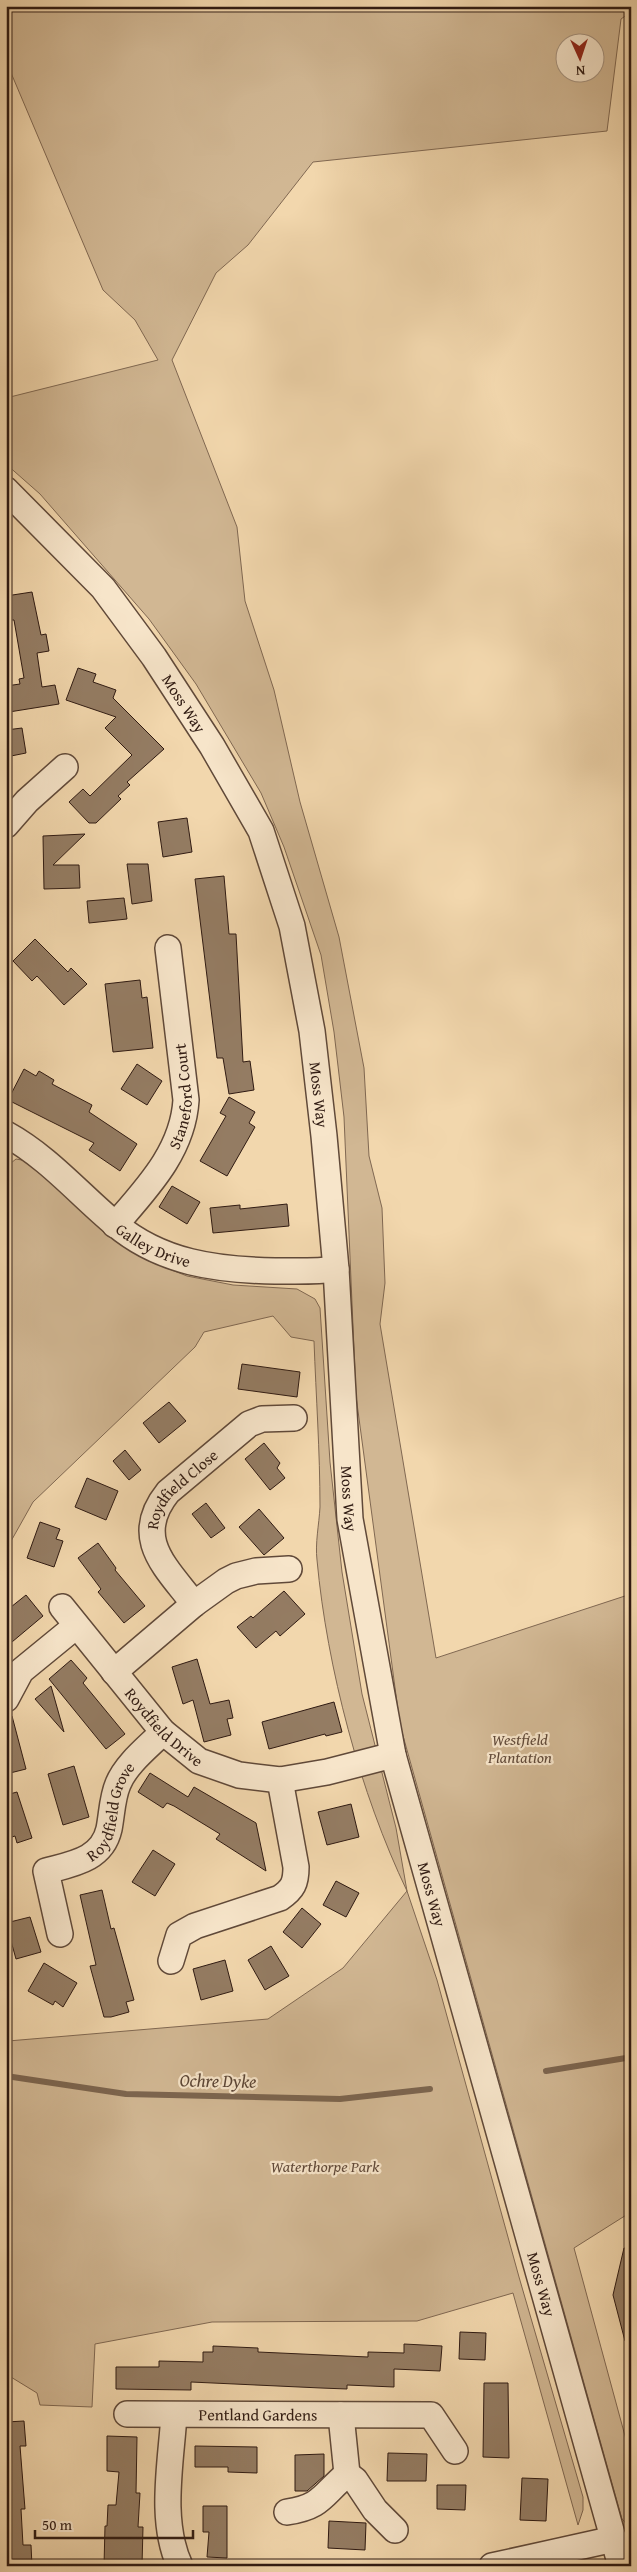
<svg xmlns="http://www.w3.org/2000/svg" width="637" height="2572" viewBox="0 0 637 2572" font-family="'Gentium Book Plus',serif">
<style>
.green{fill:#d1b793;stroke:#806852;fill-rule:evenodd}
.lines{fill:none;stroke-linecap:round;stroke-linejoin:round}
.stream{stroke:#7c654f;stroke-width:6}
.building{fill:#947c63;stroke:#2f1a12}
.minor-casing{stroke:#604939;stroke-width:28}
.minor{stroke:#f7e5ca;stroke-width:25}
.labels{text-anchor:middle;stroke-width:4.5;stroke-linejoin:round;paint-order:stroke}
.street-label{font-size:16px;fill:#2f1a12;stroke:#f7e5ca}
.park-label{font-size:16px;font-style:italic;fill:#604939;stroke:#f7e5ca}
.water-label{font-size:18px;font-style:italic;fill:#5c4636;stroke:#f7e5ca}
</style>
<rect width="100%" height="100%" fill="#f2d7ad"/>
<filter id="stains"><feTurbulence type="fractalNoise" baseFrequency=".004" numOctaves="4"/><feColorMatrix values="0 0 0 0 .2 0 0 0 0 .09 0 0 0 0 .02 0 0 0 .5 -.17"/></filter>
<radialGradient id="worn" r=".72"><stop offset=".6" stop-color="#630" stop-opacity="0"/><stop offset="1" stop-color="#630" stop-opacity=".3"/></radialGradient>
<g class="green">
<path d="M6 6H631V12L621 19 607 131 313 162 248 245 216 273 172 360 237 527 245 601 274 690 300 802 339 937 364 1068 369 1156 382 1208 385 1283 380 1324 436 1658 631 1594V2212L574 2248 631 2458V2529L622 2519 400 1725 356 1396 344 1117 334 1032 321 955 284 847 261 793 196 684 149 619 40 494 6 464V398L158 360 135 320 103 290 6 61ZM564 42H594V72H564Z"/>
<path d="M16 1159 33 1162 119 1243 149 1261 187 1276 233 1285 297 1289 315 1299 320 1308 330 1462 342 1572 362 1694 396 1828 407 1891 437 1980 519 2277 583 2497V2510L578 2525 513 2293 417 2321 212 2322 95 2344 92 2407 40 2405 37 2393 6 2374V2037L8 2041 268 2019 343 1968 407 1891C360 1793 327 1668 317 1560 315 1543 319 1525 320 1507 320 1452 316 1396 314 1341L291 1337 273 1316 204 1332 195 1347 33 1502 6 1550V1167Z"/>
<path d="M577 2561 596 2566H531L546 2562Z"/>
</g>
<g class="lines">
<g class="stream">
<path d="M546 2071 626 2058 631 2056"/>
<path d="M6 2076 126 2094 340 2099 430 2089"/>
</g>
</g>
<g class="building">
<path d="M32 592 41 635 46 634 49 651 37 653 42 687 55 685 59 704 9 712 6 686 20 684 19 679 24 678 14 620H11L6 596Z"/>
<path d="M78 668 96 674 93 682 116 690 113 698 164 749 127 782 130 785 118 796 121 799 96 823H89L69 802 83 789 90 796 132 755 105 728 116 717 66 700Z"/>
<path d="M22 728 26 753 6 757V730Z"/>
<path d="M187 818 192 852 163 857 158 822Z"/>
<path d="M85 834 53 865H79L80 888 44 889 43 836Z"/>
<path d="M127 864H148L152 901 132 904Z"/>
<path d="M224 876 229 934H236L243 1062 250 1061 254 1090 229 1094 223 1058H217L195 879Z"/>
<path d="M124 898 127 919 89 923 87 901Z"/>
<path d="M35 939 68 972 71 968 87 984 64 1005 37 976 32 981 13 961Z"/>
<path d="M140 980 142 998 147 997 153 1048 113 1052 105 984Z"/>
<path d="M137 1064 162 1081 147 1105 121 1089Z"/>
<path d="M24 1069 36 1076 39 1071 54 1080 52 1084 92 1105 89 1112 137 1144 120 1171 89 1150 94 1143 8 1100Z"/>
<path d="M229 1097 255 1112 249 1123 255 1127 227 1176 200 1161 226 1116 220 1113Z"/>
<path d="M172 1186 200 1202 187 1224 159 1207Z"/>
<path d="M287 1204 289 1226 213 1233 210 1208 240 1205V1209Z"/>
<path d="M242 1364 300 1372 297 1397 238 1389Z"/>
<path d="M169 1402 186 1421 159 1443 143 1423Z"/>
<path d="M264 1443 280 1463 277 1468 285 1478 270 1490 245 1459Z"/>
<path d="M125 1450 141 1470 129 1480 113 1461Z"/>
<path d="M87 1478 118 1491 106 1520 75 1507Z"/>
<path d="M206 1503 225 1528 211 1538 192 1514Z"/>
<path d="M259 1509 284 1538 264 1555 239 1527Z"/>
<path d="M40 1522 60 1529 56 1539 63 1541 54 1567 27 1558Z"/>
<path d="M98 1543 116 1568 115 1570 145 1606 124 1623 98 1592 101 1589 78 1558Z"/>
<path d="M284 1591 305 1614 280 1636 276 1631 256 1648 237 1627 251 1616 253 1618Z"/>
<path d="M26 1595 43 1616 6 1647V1611Z"/>
<path d="M197 1659 210 1704 229 1700 233 1718 227 1719 231 1735 204 1742 193 1700 183 1704 172 1667Z"/>
<path d="M71 1660 87 1678 83 1683 125 1734 106 1749 49 1679Z"/>
<path d="M51 1686 64 1732 35 1699Z"/>
<path d="M334 1702 342 1732 326 1736 325 1734 269 1749 262 1722Z"/>
<path d="M6 1716H12L26 1769 6 1774Z"/>
<path d="M74 1766 89 1817 63 1825 48 1774Z"/>
<path d="M150 1773 188 1797 194 1787 256 1823 266 1871 216 1839 220 1834 174 1806 167 1803 163 1808 138 1792Z"/>
<path d="M17 1792 32 1838 17 1843 15 1836 6 1839V1795Z"/>
<path d="M351 1804 359 1837 327 1845 318 1812Z"/>
<path d="M153 1850 175 1864 155 1896 132 1882Z"/>
<path d="M336 1881 359 1893 346 1917 323 1905Z"/>
<path d="M102 1890 111 1929 114 1928 134 2000 126 2002 129 2012 111 2017H104L90 1966 96 1965 80 1895Z"/>
<path d="M302 1908 321 1924 302 1948 283 1932Z"/>
<path d="M30 1917 41 1952 16 1959 6 1923Z"/>
<path d="M271 1946 289 1976 265 1990 248 1960Z"/>
<path d="M225 1960 233 1991 201 2000 193 1969Z"/>
<path d="M44 1963 77 1983 63 2007 55 2001 53 2005 28 1991Z"/>
<path d="M624 2248 631 2249V2340L625 2341 613 2295Z"/>
<path d="M460 2332 486 2333 485 2360 459 2359Z"/>
<path d="M404 2344 442 2346 440 2371 394 2369V2387L347 2385V2389L321 2388 191 2382V2390L116 2389V2367H159V2361L203 2362V2352H213V2346L258 2348V2352L368 2357V2352L404 2353Z"/>
<path d="M484 2383H508L509 2458 483 2457Z"/>
<path d="M24 2421 26 2446H20L25 2509H21L23 2545H31L32 2566H6V2422Z"/>
<path d="M107 2436 137 2437 136 2493H140L138 2527H143L142 2566H104L105 2526H107L108 2505H116L119 2472 107 2471Z"/>
<path d="M195 2446 257 2447V2473L228 2472V2467H195Z"/>
<path d="M388 2453 427 2454 426 2481H387Z"/>
<path d="M324 2454V2476L307 2491H295V2455Z"/>
<path d="M522 2478 548 2479 546 2521 520 2520Z"/>
<path d="M437 2485H466L465 2510 437 2509Z"/>
<path d="M203 2506H227V2558L207 2557 209 2532H203Z"/>
<path d="M329 2521 366 2523 365 2550 328 2548Z"/>
</g>
<g class="lines">
<g class="minor-casing">
<g id="minor">
<path id="s1" d="M6 490 103 588 154 657 212 746 261 831 292 926 312 1031 324 1136 336 1269 350 1519 393 1755 621 2566"/>
<path d="M6 825 27 801 65 767"/>
<path id="s2" d="M6 1134C48 1157 79 1194 115 1224 161 1263 217 1270 275 1271 296 1271 316 1272 336 1269"/>
<path id="s3" d="M115 1225C147 1188 183 1151 186 1100L168 948"/>
<path id="s4" d="M194 1604C166 1567 131 1538 168 1492L249 1424 262 1419 294 1418"/>
<path id="s5" d="M62 1607 163 1732 199 1761 239 1775 280 1780 327 1772 393 1755"/>
<path d="M114 1672 194 1604 226 1581 236 1576 256 1571 289 1569"/>
<path d="M6 1699 21 1671 76 1626"/>
<path id="s6" d="M60 1934 46 1871C72 1864 102 1860 109 1829 112 1814 112 1798 118 1784 126 1764 148 1747 163 1732"/>
<path d="M171 1961 179 1935 195 1926 280 1898C293 1889 296 1883 296 1867L280 1780"/>
<path id="s7" d="M127 2414 431 2415 455 2451"/>
<path d="M174 2415C171 2463 159 2521 180 2566"/>
<path d="M341 2415 347 2474"/>
<path d="M287 2512C322 2507 322 2495 347 2474L355 2480 375 2510 395 2530"/>
<path d="M492 2566 614 2539"/>
</g>
</g>
<use href="#minor" class="minor"/>
</g>
<g class="labels">
<g class="street-label">
<text dy="6" stroke="none"><textPath href="#s1" startOffset="279">Moss Way</textPath></text>
<text dy="6" stroke="none"><textPath href="#s1" startOffset="699">Moss Way</textPath></text>
<text dy="6" stroke="none"><textPath href="#s3" startOffset="150">Staneford Court</textPath></text>
<text dy="6" stroke="none"><textPath href="#s2" startOffset="186">Galley Drive</textPath></text>
<text dy="6" stroke="none"><textPath href="#s4" startOffset="139">Roydfield Close</textPath></text>
<text dy="6" stroke="none"><textPath href="#s1" startOffset="1104">Moss Way</textPath></text>
<text dy="6" stroke="none"><textPath href="#s5" startOffset="158">Roydfield Drive</textPath></text>
<text dy="6" stroke="none"><textPath href="#s6" startOffset="162">Roydfield Grove</textPath></text>
<text dy="6" stroke="none"><textPath href="#s1" startOffset="1509">Moss Way</textPath></text>
<text dy="6" stroke="none"><textPath href="#s1" startOffset="1914">Moss Way</textPath></text>
<text dy="6" stroke="none"><textPath href="#s7" startOffset="131">Pentland Gardens</textPath></text>
</g>
<g class="park-label">
<text x="520" y="1745">Westfield<tspan x="520" dy="18">Plantation</tspan></text>
<text x="325" y="2172">Waterthorpe Park</text>
</g>
<g class="water-label">
<text transform="translate(218 2081) rotate(1)" y="6">Ochre Dyke</text>
</g>
</g>
<rect width="637" height="2572" fill="none" stroke="#f2d7ad" stroke-width="25"/>
<rect x="8" y="8" width="622" height="2557" fill="none" stroke="#2f1a12" stroke-width="2.5"/>
<rect x="12" y="12" width="612" height="2547" fill="none" stroke="#2f1a12"/>
<g transform="translate(580 58) rotate(177)"><circle r="24" fill="#f7e5ca" stroke="#a79480"/>
<path d="M0-4L9 19L0 12L-9 19Z" fill="#8f2418"/>
<text y="-8" font-size="14" font-weight="bold" text-anchor="middle" fill="#2f1a12">N</text>
</g>
<path d="M35 2530v8h158v-8" fill="none" stroke="#2f1a12" stroke-width="2.5"/>
<text x="42" y="2530" font-size="15" fill="#2f1a12" stroke="#f7e5ca" stroke-width="4" paint-order="stroke">50 m</text>
<rect width="100%" height="100%" filter="url(#stains)"/>
<rect width="100%" height="100%" fill="url(#worn)"/>
</svg>
